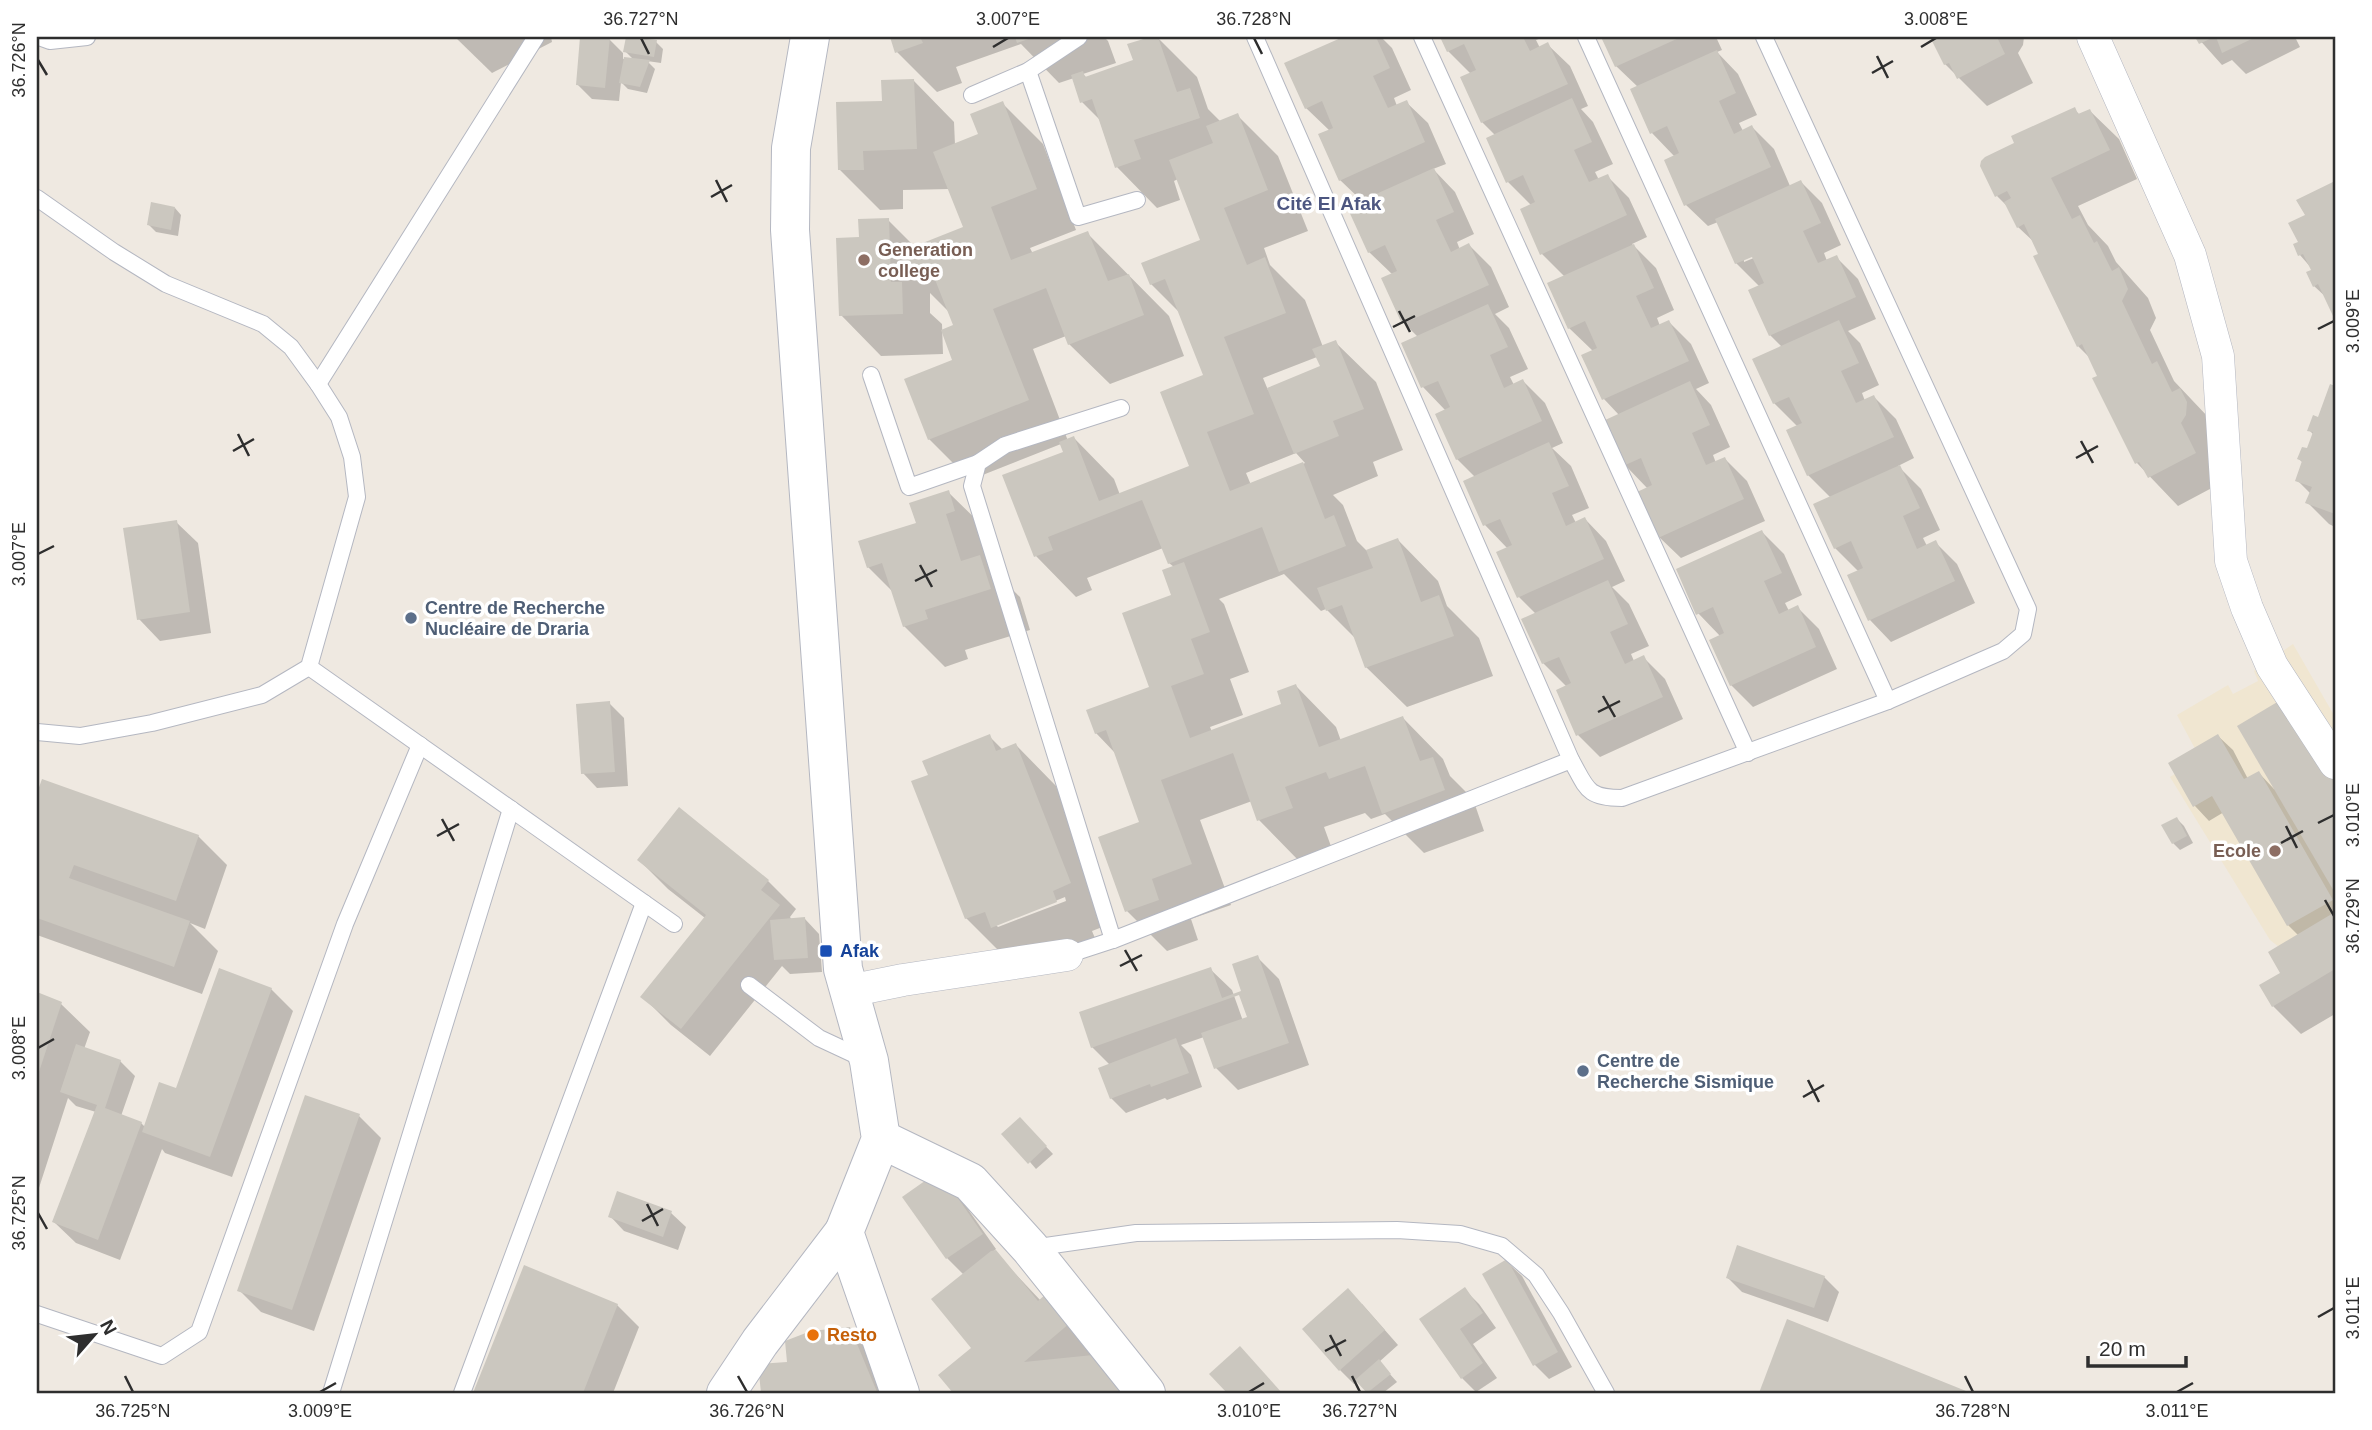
<svg xmlns="http://www.w3.org/2000/svg" width="2372" height="1430" viewBox="0 0 2372 1430" font-family="Arial,sans-serif">
<style>
.education{fill:#f0e6d1}
.shadow{fill:#0003;fill-rule:evenodd}
.building{fill:#cbc7bf}
.lines{fill:none;stroke-linecap:round;stroke-linejoin:round}
.lane-casing{stroke:#b4b7c1;stroke-width:18}
.street-casing{stroke:#b4b7c1;stroke-width:33}
.secondary-casing{stroke:#b4b7c1;stroke-width:40}
.lane{stroke:#fff;stroke-width:16}
.street{stroke:#fff;stroke-width:32}
.secondary{stroke:#fff;stroke-width:38}
.ticks{fill:none;stroke:#2e2e2e;stroke-width:2.5}
.education-dot{fill:#8d6e63;stroke:#fff;stroke-width:2.5}
.service-dot{fill:#5c6f8a;stroke:#fff;stroke-width:2.5}
.transit-dot{fill:#1a4fb4;stroke:#fff;stroke-width:2.5}
.food-dot{fill:#e8710a;stroke:#fff;stroke-width:2.5}
.labels{text-anchor:middle;stroke-width:7;stroke-linejoin:round;paint-order:stroke}
.education-label{font-size:18px;font-weight:bold;fill:#785e54;stroke:#fff;text-anchor:start}
.service-label{font-size:18px;font-weight:bold;fill:#4e5e75;stroke:#fff;text-anchor:start}
.transit-label{font-size:18px;font-weight:bold;fill:#164399;stroke:#fff;text-anchor:start}
.food-label{font-size:18px;font-weight:bold;fill:#c56008;stroke:#fff;text-anchor:start}
.neighbourhood-label{font-size:19px;font-weight:bold;fill:#4d5680;stroke:#fff}
.neatline{fill:none;stroke:#2e2e2e;stroke-width:2.5}
.ticks-label{font-size:18px;text-anchor:middle;fill:#2e2e2e}
</style>
<rect width="100%" height="100%" fill="#efe9e1"/>
<path class="education" d="M2293 644 2335 717V924L2288 954 2270 940 2170 777 2200 758 2177 715 2228 685 2233 694 2258 681 2254 671Z"/>
<g class="shadow">
<path d="M455 37H551L552 42 492 73Z"/>
<path d="M581 37 609 39 623 53V59L634 60 625 51 656 42 663 49 661 63 647 61 655 69 647 93 628 89 621 82 619 101 592 99 577 84Z"/>
<path d="M891 37H1104L1108 41 1116 63 1083 74 1087 78 1135 61 1130 45 1157 37 1197 77 1208 109 1221 122 1237 115 1278 156 1308 231 1264 248 1270 265 1305 300 1323 347 1335 342 1376 382 1403 450 1373 462 1378 476 1333 495 1343 505 1357 541 1367 551 1398 540 1438 581 1447 606 1479 638 1493 676 1407 707 1366 667 1356 639 1326 609 1321 611 1284 574 1219 599 1224 604 1249 672 1230 679 1243 715 1210 727 1212 732 1284 705 1296 686 1336 727 1341 741 1403 718 1443 759 1450 776 1473 799 1484 831 1424 853 1385 814 1371 819 1365 813 1324 827 1332 849 1299 861 1259 820 1252 801 1200 820 1231 905 1191 919 1198 940 1167 951 1127 911 1142 823 1116 754 1096 733 1151 688 1173 596 1174 567 1169 563 1163 548 1087 578 1092 590 1076 597 1036 556 1065 453 1061 444 970 480 929 439 955 361V326L951 314 930 293V313L942 324 943 354 881 356 841 315 861 239 888 220 916 248 965 228 950 189 903 190V209L880 210 840 170 884 102 914 81 954 122 955 145 981 135 1002 103 1043 144 1076 230 1030 248 1033 254 1087 233 1169 316 1184 356 1110 384 1069 344 1066 336 1033 349 1068 441 1074 438 1114 479 1120 495 1191 467 1206 376 1180 313 1151 284 1202 241 1178 179 1174 181 1180 200 1157 208 1117 167 1102 122 1082 102 1074 78 1059 83 1021 44 956 67 962 83 937 92 897 52ZM1317 357 1322 367 1268 390 1263 378ZM1296 453 1305 463 1251 485 1246 473Z"/>
<path d="M1348 37H1381L1392 48 1411 90 1394 98 1397 106 1406 102 1428 123 1446 164 1433 169 1455 192 1474 234 1457 242 1460 250 1469 245 1491 267 1509 307 1495 314 1509 328 1528 369 1510 377 1514 385 1523 381 1545 403 1563 443 1552 448 1571 466 1589 508 1572 515 1576 523 1585 519 1606 541 1625 581 1612 587 1629 604 1649 646 1631 654 1634 661 1643 657 1665 679 1683 719 1600 757 1578 735 1567 687 1543 663 1524 620 1536 614 1519 597 1508 549 1485 525 1465 482 1475 477 1457 459 1446 411 1423 387 1403 344 1418 337 1404 323 1393 275 1369 252 1363 202 1340 180 1330 131 1306 108 1287 64Z"/>
<path d="M1442 37H1544L1536 40 1540 48 1548 45 1570 66 1588 106 1581 109 1593 122 1613 164 1595 172 1599 180 1607 176 1629 198 1647 237 1632 244 1656 268 1674 310 1657 318 1660 326 1669 322 1691 344 1709 383 1696 389 1711 405 1730 447 1713 455 1716 463 1725 459 1747 481 1765 521 1681 558 1659 537 1648 489 1625 465 1619 415 1604 399 1584 356 1593 351 1569 328 1565 277 1542 254 1531 205 1508 182 1495 135 1482 122 1471 74 1448 51Z"/>
<path d="M1603 37H1716L1722 50 1717 52 1738 74 1757 115 1739 123 1743 131 1752 127 1774 149 1790 186 1801 182 1822 203 1841 245 1824 253 1827 261 1836 257 1858 279 1876 319 1848 331 1860 343 1879 385 1862 393 1865 401 1874 397 1896 419 1914 458 1898 466 1921 489 1940 530 1923 538 1927 546 1935 542 1957 564 1975 603 1891 642 1870 620 1859 572 1835 548 1831 498 1808 475 1798 427 1774 403 1782 347 1770 335 1760 287 1736 263 1718 222 1708 226 1686 205 1675 157 1652 133 1632 90 1638 87 1616 66ZM1761 255 1744 262V258Z"/>
<path d="M1932 37H2024L2023 45 2018 53 2033 83 1987 106 1945 64Z"/>
<path d="M2197 37H2295L2300 47 2246 74 2232 60 2222 65Z"/>
<path d="M2074 109 2080 115 2090 111 2119 139 2137 179 2078 206 2088 225 2108 246 2116 262 2148 298 2156 318 2150 330 2174 381 2209 418 2223 482 2178 506 2137 463 2091 359 2078 346 2035 243 2018 227 2008 207 1997 196 2017 144Z"/>
<path d="M2335 183V316L2327 298 2314 286 2313 270 2300 255 2295 245 2300 243 2307 216 2299 200Z"/>
<path d="M175 208 181 215 178 236 156 232 149 225Z"/>
<path d="M2331 386 2335 388V527L2329 524 2307 502 2311 494 2297 480 2303 463 2299 459 2308 450 2314 435 2309 430 2319 419Z"/>
<path d="M948 492 989 532V567L1020 597 1030 630 965 650 968 659 945 667 904 626 893 592 868 567 918 524Z"/>
<path d="M176 522 198 543 211 633 160 641 139 619Z"/>
<path d="M1762 532 1784 554 1802 595 1785 603 1789 611 1797 607 1819 629 1837 669 1753 707 1731 685 1721 637 1698 613Z"/>
<path d="M609 703 624 718 628 786 597 788 583 773Z"/>
<path d="M989 736 1003 750 1016 745 1056 786 1110 924 1092 931 1097 943 1007 959 966 918 930 776ZM1065 897 1066 901 998 927 996 925Z"/>
<path d="M2218 736 2233 750 2248 779 2259 773 2274 789 2335 769V1014L2301 1034 2273 1006 2283 973 2299 936 2288 925 2224 812 2209 821 2195 806 2170 763Z"/>
<path d="M43 781 198 836 227 865 205 929 190 923 218 951 202 994 37 935V799Z"/>
<path d="M2177 819 2184 826 2193 843 2180 850 2173 843 2164 826Z"/>
<path d="M639 860 768 881 796 909 790 917 792 920 805 919 819 934 822 972 790 974 782 966 710 1056 671 1025 643 997 705 918 668 889Z"/>
<path d="M1257 957 1279 979 1309 1065 1238 1090 1216 1068 1204 1037 1181 1045 1191 1055 1202 1087 1167 1100 1165 1098 1126 1113 1111 1098 1110 1065 1092 1047 1210 969 1232 990 1243 1021 1249 1018Z"/>
<path d="M271 989 293 1011 232 1177 165 1153 162 1149 120 1260 76 1243 54 1222 96 1112 76 1106 68 1098 37 1194V994L61 1004 90 1032 84 1049 120 1061 135 1076 121 1116 141 1123 145 1127Z"/>
<path d="M359 1116 381 1138 314 1331 261 1312 239 1290Z"/>
<path d="M1020 1119 1053 1154 1036 1169 1030 1162Z"/>
<path d="M953 1188 996 1249 994 1251 1041 1301 1046 1297 1137 1393H955L941 1375 974 1348 964 1275 947 1258Z"/>
<path d="M671 1213 686 1227 678 1250 624 1231 610 1216Z"/>
<path d="M1507 1262 1522 1276 1572 1367 1549 1379 1535 1365Z"/>
<path d="M525 1267 617 1305 639 1327 613 1393H475Z"/>
<path d="M1824 1277 1839 1292 1828 1322 1742 1292 1728 1278Z"/>
<path d="M1464 1289 1479 1304 1496 1328 1473 1344 1497 1378 1476 1392 1462 1378 1421 1319Z"/>
<path d="M1362 1304 1398 1345 1379 1362 1397 1382 1383 1393H1369L1358 1381 1354 1384 1340 1370Z"/>
<path d="M1788 1321 1967 1393H1761Z"/>
<path d="M849 1329 878 1358 893 1393H763L760 1366 789 1363Z"/>
</g>
<g class="building">
<path d="M580 37H610L605 88 576 85Z"/>
<path d="M626 37 657 40 654 57 623 52Z"/>
<path d="M890 37H920L923 43 895 53Z"/>
<path d="M1015 37H1034L1017 43Z"/>
<path d="M1150 37H1158L1177 92 1190 88 1200 118 1134 140 1141 159 1115 168 1092 99 1080 103 1071 75 1083 71 1085 77 1133 60 1127 44Z"/>
<path d="M1343 37H1376L1390 68 1373 76 1388 108 1407 100 1425 142 1339 181 1318 134 1333 128 1322 101 1305 109 1284 63Z"/>
<path d="M1440 37H1523L1530 51 1548 42 1568 84 1481 123 1460 77 1476 70 1464 44 1447 52Z"/>
<path d="M1601 37H1681L1615 67Z"/>
<path d="M1930 37H1997L2005 54 1957 79 1949 63 1944 65Z"/>
<path d="M2195 37H2214L2199 44Z"/>
<path d="M2216 37H2256L2222 53Z"/>
<path d="M1717 50 1736 93 1719 101 1734 134 1752 125 1771 167 1684 206 1664 160 1679 153 1667 126 1650 134 1630 89Z"/>
<path d="M624 57 650 60 640 87 619 83Z"/>
<path d="M914 79 917 149 863 151 864 170H838L836 102 882 101 881 80Z"/>
<path d="M1572 98 1592 142 1574 150 1589 182 1608 174 1627 215 1540 255 1520 209 1535 202 1523 175 1506 183 1486 138Z"/>
<path d="M1003 101 1037 189 991 207 1011 260 1088 231 1108 281 1129 274 1144 315 1068 345 1046 288 993 309 1029 400 928 440 904 379 952 360 941 330 953 325 930 267 909 276 900 252 963 227 933 152 978 134 970 114Z"/>
<path d="M2075 107 2078 114 2090 109 2110 150 2051 178 2072 219 2080 215 2094 243 2097 241 2112 271 2119 267 2128 289 2122 301 2152 364 2157 361 2172 392 2180 388 2187 402 2186 415 2181 423 2196 453 2148 478 2139 462 2135 464 2092 378 2097 376 2082 344 2077 347 2033 256 2038 254 2024 224 2017 228 2004 202 2011 198 2007 191 1995 197 1980 166 1981 161 1985 157 2014 143 2011 136Z"/>
<path d="M1238 113 1268 190 1224 208 1247 265 1265 257 1286 313 1224 337 1254 414 1207 432 1230 491 1303 462 1325 519 1334 515 1346 546 1279 572 1262 527 1168 564 1142 500 1048 537 1053 550 1034 557 1002 475 1063 452 1059 442 1074 436 1099 501 1189 466 1160 392 1203 375 1165 279 1150 285 1141 263 1200 240 1169 160 1213 143 1206 126Z"/>
<path d="M1434 168 1454 212 1436 220 1451 252 1469 243 1489 285 1402 324 1381 278 1397 271 1385 245 1368 253 1347 207Z"/>
<path d="M1801 180 1821 223 1803 231 1818 263 1837 255 1856 297 1769 336 1748 290 1764 283 1752 257 1735 264 1715 219Z"/>
<path d="M2335 181V315L2333 316 2318 284 2313 287 2306 272 2311 270 2303 254 2298 256 2293 244 2298 242 2288 223 2305 215 2296 200Z"/>
<path d="M151 202 175 207 171 230 147 225Z"/>
<path d="M889 218 891 282H902L903 314 839 316 836 238 859 237 858 219Z"/>
<path d="M1634 244 1654 288 1636 296 1651 328 1669 320 1689 361 1602 400 1581 355 1597 348 1585 321 1568 329 1547 283Z"/>
<path d="M1488 304 1508 347 1490 355 1504 388 1523 379 1542 421 1456 460 1435 414 1450 407 1438 381 1421 388 1401 343Z"/>
<path d="M1839 320 1859 363 1841 371 1856 403 1874 395 1894 437 1807 476 1786 430 1802 423 1789 397 1773 404 1752 359Z"/>
<path d="M1336 340 1364 409 1333 421 1339 436 1294 454 1267 388 1320 366 1312 349Z"/>
<path d="M1690 381 1710 425 1692 433 1706 465 1725 457 1744 499 1658 538 1637 492 1652 485 1641 458 1623 466 1603 421Z"/>
<path d="M2330 384 2335 386V514L2305 503 2312 487 2295 481 2302 461 2297 459 2302 447 2307 448 2313 432 2307 431 2313 415 2318 417Z"/>
<path d="M1549 442 1569 486 1552 493 1566 526 1585 517 1604 559 1517 598 1496 552 1512 545 1500 519 1483 526 1463 481Z"/>
<path d="M1900 465 1920 508 1903 516 1917 549 1936 540 1955 581 1868 621 1847 575 1863 568 1851 541 1834 549 1813 504Z"/>
<path d="M949 490 955 511 946 514 961 561 980 555 991 589 925 610 928 619 903 627 882 563 867 568 858 541 916 523 909 503Z"/>
<path d="M177 520 190 612 137 620 123 528Z"/>
<path d="M1762 530 1782 573 1764 581 1779 614 1798 605 1816 647 1730 686 1709 640 1724 633 1713 607 1696 615 1676 569Z"/>
<path d="M1398 538 1421 602 1439 595 1454 636 1365 668 1342 605 1326 611 1317 588 1373 568 1366 550Z"/>
<path d="M1184 562 1210 632 1191 639 1204 674 1171 686 1190 738 1281 704 1277 691 1296 684 1319 747 1403 716 1420 761 1433 757 1445 790 1382 814 1365 766 1329 779 1326 772 1285 787 1293 808 1257 821 1233 753 1161 780 1192 864 1152 879 1159 900 1125 912 1098 837 1139 822 1106 730 1095 734 1086 710 1149 687 1122 613 1171 595 1162 570Z"/>
<path d="M1608 580 1628 624 1610 632 1625 664 1644 655 1663 697 1576 736 1556 690 1571 683 1559 657 1542 664 1521 619Z"/>
<path d="M2284 698 2335 773V893L2237 726Z"/>
<path d="M610 701 615 772 581 774 576 704Z"/>
<path d="M990 734 996 751 1016 743 1071 883 1053 891 1057 902 991 928 985 912 965 919 911 781 928 775 922 761Z"/>
<path d="M2218 734 2244 779 2259 771 2333 900 2287 926 2212 796 2193 807 2168 763Z"/>
<path d="M42 779 199 835 176 901 74 865 69 878 190 921 174 967 37 918V793Z"/>
<path d="M679 807 769 880 761 890 780 905 681 1029 640 997 706 915 637 860Z"/>
<path d="M2177 817 2187 836 2172 844 2161 825Z"/>
<path d="M2335 912V969L2272 1007 2259 985 2280 973 2268 952Z"/>
<path d="M805 917 808 958 774 960 770 920Z"/>
<path d="M1258 955 1289 1043 1214 1069 1201 1033 1247 1017 1239 995 1091 1048 1079 1012 1211 967 1222 998 1241 991 1232 964Z"/>
<path d="M219 968 272 988 210 1157 142 1132 159 1082 176 1088Z"/>
<path d="M37 992 62 1002 37 1078Z"/>
<path d="M1176 1038 1189 1073 1151 1087 1150 1084 1110 1099 1098 1068Z"/>
<path d="M76 1044 121 1060 105 1108 142 1122 98 1240 52 1222 97 1105 60 1092Z"/>
<path d="M305 1095 360 1114 292 1310 237 1291Z"/>
<path d="M1020 1117 1047 1146 1028 1164 1001 1134Z"/>
<path d="M939 1171 983 1234 946 1259 902 1197Z"/>
<path d="M617 1191 672 1211 663 1237 608 1217Z"/>
<path d="M1737 1245 1825 1276 1814 1308 1726 1278Z"/>
<path d="M996 1250 1038 1301 1046 1294 1070 1323 1024 1362 1093 1355 1123 1393H953L938 1375 971 1348 931 1299 991 1251Z"/>
<path d="M1507 1259 1558 1352 1533 1366 1482 1274Z"/>
<path d="M524 1265 618 1304 583 1393H473Z"/>
<path d="M1465 1287 1483 1313 1460 1329 1483 1363 1461 1379 1419 1319Z"/>
<path d="M1348 1288 1385 1330 1339 1371 1302 1329Z"/>
<path d="M1787 1319 1971 1393H1759Z"/>
<path d="M850 1327 877 1392 761 1393 758 1364 787 1362 785 1341 811 1331Z"/>
<path d="M1240 1346 1282 1393H1227L1209 1374Z"/>
<path d="M1379 1359 1391 1374 1367 1393 1355 1380Z"/>
</g>
<g class="lines">
<g class="lane-casing">
<g id="lane">
<path d="M39 37 50 41 87 37"/>
<path d="M1255 37 1571 760C1587 788 1586 798 1622 798L1888 701 2003 651 2023 634 2028 609 1764 37"/>
<path d="M1422 37 1748 753"/>
<path d="M1586 37 1888 701"/>
<path d="M1028 71 1078 217 1137 200"/>
<path d="M972 95 1028 71 1079 37"/>
<path d="M37 198 114 252 166 284 263 324 291 347 318 384 339 417 352 457 357 497 309 667 262 695 152 723 80 736 37 732"/>
<path d="M871 375 909 487 978 463"/>
<path d="M318 384 536 37"/>
<path d="M309 667 674 924"/>
<path d="M1113 940 972 486 978 463 1005 445 1121 408"/>
<path d="M1067 955 1113 940 1571 760"/>
<path d="M749 985 819 1038 864 1059"/>
<path d="M1032 1248 1136 1233 1397 1230 1460 1234 1502 1246 1536 1275 1561 1313 1606 1393"/>
<path d="M37 1314 162 1356 199 1332 345 924 420 745"/>
<path d="M331 1393 511 809"/>
<path d="M462 1393 644 903"/>
</g>
</g>
<g class="street-casing">
<g id="street">
<path d="M2093 37 2190 255 2218 356 2231 561 2247 608 2272 666 2335 763"/>
<path d="M849 991 903 980 1067 955"/>
</g>
</g>
<g class="secondary-casing">
<g id="secondary">
<path d="M810 37 791 148 790 230 843 969 869 1061 881 1139 844 1232 900 1393"/>
<path d="M881 1139 970 1182 1030 1248 1146 1393"/>
<path d="M726 1393 760 1342 844 1232"/>
</g>
</g>
<use href="#lane" class="lane"/>
<use href="#street" class="street"/>
<use href="#secondary" class="secondary"/>
</g>
<path class="ticks" d="M641 38 649 54M1254 38 1262 54M993 47 1008 38M1921 47 1936 38M1877 56 1888 78M38 60 47 75M1872 73 1893 61M716 180 727 202M711 197 732 185M1399 311 1410 332M1393 327 1415 316M2318 329 2334 321M238 434 249 456M2081 441 2093 463M233 451 254 439M2076 458 2098 446M38 554 54 546M920 565 932 587M915 581 937 570M1603 696 1615 717M1598 712 1620 701M442 819 454 841M2318 823 2334 815M2286 826 2297 848M437 836 459 824M2281 843 2303 831M2325 900 2334 916M1125 950 1137 971M1120 966 1142 955M38 1048 54 1039M1808 1080 1819 1102M1803 1097 1824 1085M647 1204 658 1226M38 1213 47 1229M642 1221 663 1209M2318 1317 2334 1308M1330 1335 1341 1356M1325 1351 1346 1340M125 1376 133 1392M738 1376 747 1392M1352 1376 1360 1392M1965 1376 1973 1392M320 1392 336 1383M1249 1392 1264 1383M2177 1392 2193 1383"/>
<g class="education-dot">
<circle cx="864" cy="260" r="7"/>
<circle cx="2275" cy="851" r="7"/>
</g>
<g class="service-dot">
<circle cx="411" cy="618" r="7"/>
<circle cx="1583" cy="1071" r="7"/>
</g>
<rect class="transit-dot" x="819" y="944" width="14" height="14" rx="3.5"/>
<circle class="food-dot" cx="813" cy="1335" r="7"/>
<g class="labels">
<g class="education-label">
<text x="878" y="256">Generation<tspan x="878" dy="21">college</tspan></text>
<text x="2261" y="857" text-anchor="end">Ecole</text>
</g>
<g class="service-label">
<text x="425" y="614">Centre de Recherche<tspan x="425" dy="21">Nucléaire de Draria</tspan></text>
<text x="1597" y="1067">Centre de<tspan x="1597" dy="21">Recherche Sismique</tspan></text>
</g>
<g class="transit-label">
<text x="840" y="957">Afak</text>
</g>
<g class="food-label">
<text x="827" y="1341">Resto</text>
</g>
<g class="neighbourhood-label">
<text x="1329" y="210">Cité El Afak</text>
</g>
</g>
<rect width="2372" height="1430" fill="none" stroke="#ffffff" stroke-width="77"/>
<g transform="translate(94 1335) rotate(62)" stroke="#ffffff" stroke-width="5" paint-order="stroke">
<path d="M0-5L12 26L0 18L-12 26Z" fill="#2e2e2e"/>
<text y="-10" font-size="19" font-weight="bold" text-anchor="middle" fill="#2e2e2e">N</text>
</g>
<path d="M2088 1356v10h98v-10" fill="none" stroke="#2e2e2e" stroke-width="3.5"/>
<text x="2099" y="1356" font-size="21" fill="#2e2e2e" stroke="#ffffff" stroke-width="5" paint-order="stroke">20 m</text>
<rect x="38" y="38" width="2296" height="1354" class="neatline"/>
<g class="ticks-label">
<text x="641" y="25">36.727°N</text>
<text x="1008" y="25">3.007°E</text>
<text x="1254" y="25">36.728°N</text>
<text x="1936" y="25">3.008°E</text>
<text transform="translate(19 60) rotate(-90)" y="6">36.726°N</text>
<text transform="translate(2353 321) rotate(-90)" y="6">3.009°E</text>
<text transform="translate(19 554) rotate(-90)" y="6">3.007°E</text>
<text transform="translate(2353 815) rotate(-90)" y="6">3.010°E</text>
<text transform="translate(2353 916) rotate(-90)" y="6">36.729°N</text>
<text transform="translate(19 1048) rotate(-90)" y="6">3.008°E</text>
<text transform="translate(19 1213) rotate(-90)" y="6">36.725°N</text>
<text transform="translate(2353 1308) rotate(-90)" y="6">3.011°E</text>
<text x="133" y="1417">36.725°N</text>
<text x="320" y="1417">3.009°E</text>
<text x="747" y="1417">36.726°N</text>
<text x="1249" y="1417">3.010°E</text>
<text x="1360" y="1417">36.727°N</text>
<text x="1973" y="1417">36.728°N</text>
<text x="2177" y="1417">3.011°E</text>
</g>
</svg>
